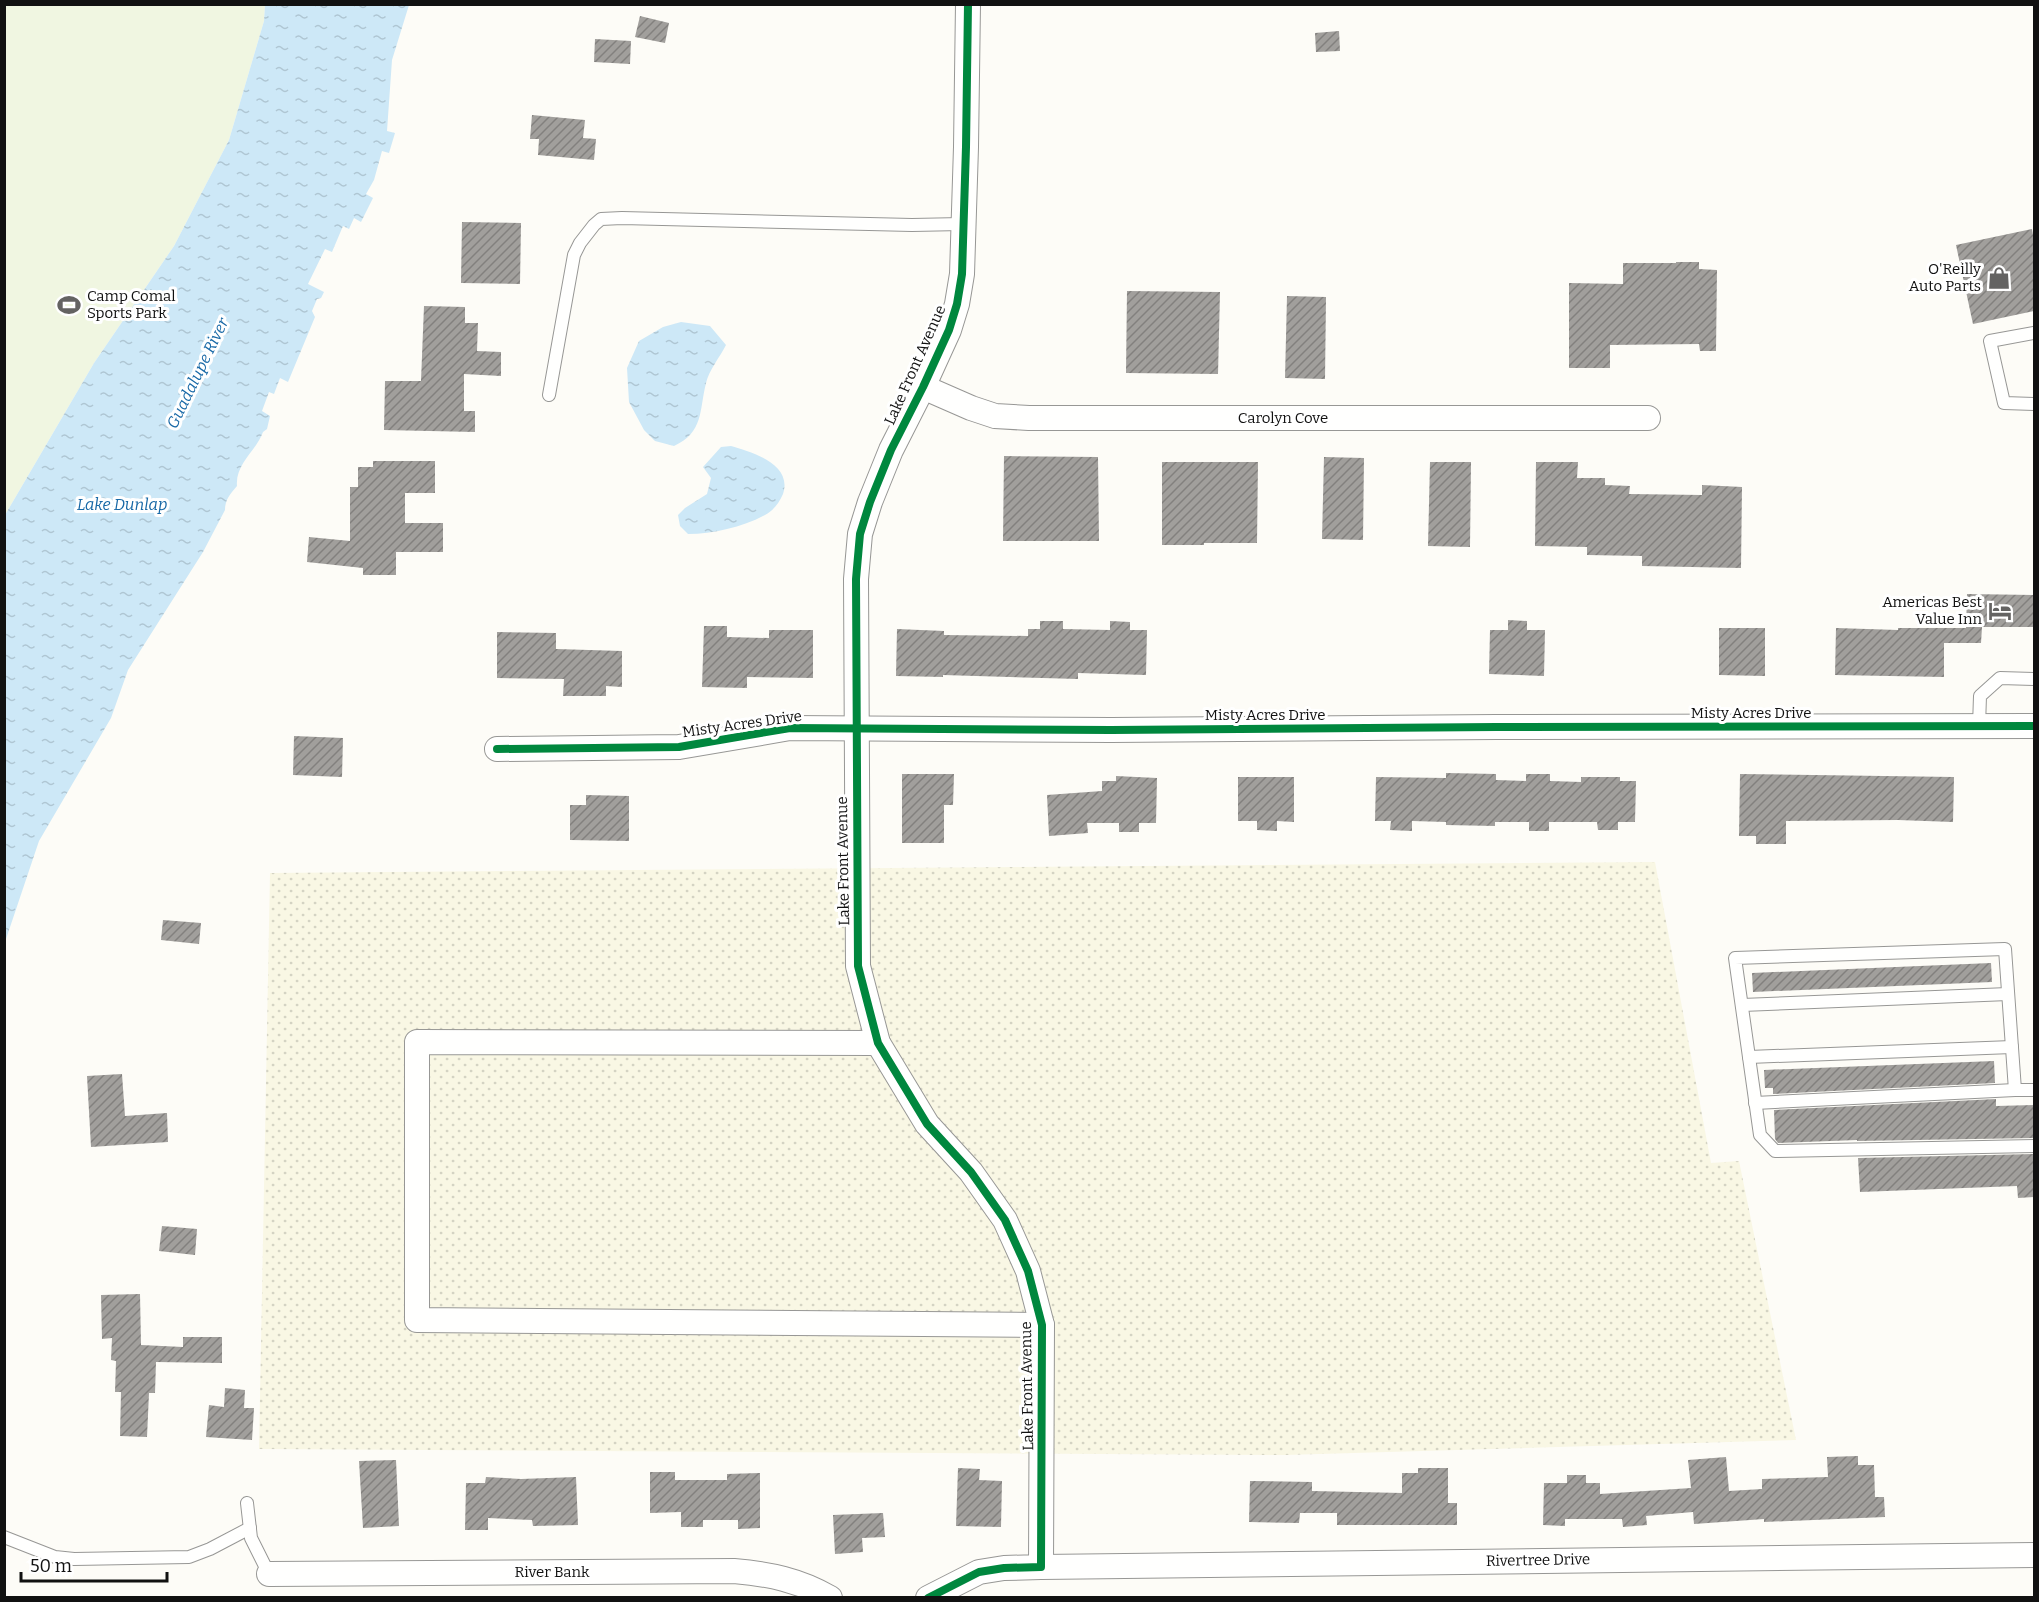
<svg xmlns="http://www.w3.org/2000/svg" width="2039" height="1602" viewBox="0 0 2039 1602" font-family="Bitter,serif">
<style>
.farmland{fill:url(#farmland-dots)}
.pitch{fill:#f0f6e1}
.water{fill:url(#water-ripples)}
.building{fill:url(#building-hatch)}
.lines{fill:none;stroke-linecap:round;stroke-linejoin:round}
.service-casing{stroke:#979795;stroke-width:14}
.minor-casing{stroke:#979795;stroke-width:26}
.service{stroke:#fffffe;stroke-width:12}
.minor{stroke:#fffffe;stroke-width:24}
.cycleway-casing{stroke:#fff;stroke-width:11}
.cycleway{stroke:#00873e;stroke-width:8}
.labels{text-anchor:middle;stroke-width:6;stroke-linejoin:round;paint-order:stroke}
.poi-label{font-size:15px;fill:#111;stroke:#fff;text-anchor:end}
.street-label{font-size:15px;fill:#111;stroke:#fff}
.water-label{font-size:16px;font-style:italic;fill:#1768a6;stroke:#fff}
</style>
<defs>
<pattern id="farmland-dots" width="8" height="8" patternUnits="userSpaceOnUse" patternTransform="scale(1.5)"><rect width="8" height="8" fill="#f9f7e4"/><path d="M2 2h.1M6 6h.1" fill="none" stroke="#d4d3c3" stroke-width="1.8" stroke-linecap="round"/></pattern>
<pattern id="water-ripples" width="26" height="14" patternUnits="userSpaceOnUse" patternTransform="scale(1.5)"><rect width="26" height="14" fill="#cde8f7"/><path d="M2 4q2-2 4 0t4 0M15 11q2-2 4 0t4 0" fill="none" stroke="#afc6d3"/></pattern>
<pattern id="building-hatch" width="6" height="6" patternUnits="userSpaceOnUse" patternTransform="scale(1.5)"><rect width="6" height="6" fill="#a19f9c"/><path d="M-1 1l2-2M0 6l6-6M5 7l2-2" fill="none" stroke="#82807e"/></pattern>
</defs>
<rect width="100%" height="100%" fill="#fdfcf7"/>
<path class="farmland" d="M1655 862 1711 1163 1739 1161 1796 1440 1285 1455 259 1449 270 873Z"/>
<path class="pitch" d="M5 5H265L264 21 229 140 174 246 94 363 5 515Z"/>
<g class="water">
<path d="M265 5H409L392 60 387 131 395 133 389 153 382 151 374 180 366 194 373 198 361 222 354 218 349 229 343 226 332 252 325 249 308 284 324 292 321 298 317 299 312 311 315 317 288 382 280 378 274 394 269 392 262 411 270 416 267 429 263 432C257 450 235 464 237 486 230 494 225 500 225 510L203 552 128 670 111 718 39 841 5 942V515L94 363 174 246 229 140 264 21Z"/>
<path d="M681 322 710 326 726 345C720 357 709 370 706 383 699 411 704 432 674 446L655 441 644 430 629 402 627 368 639 341 663 327Z"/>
<path d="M731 446C752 452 793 464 783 494 779 503 774 510 765 515 743 527 713 534 688 534L680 526 678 515 685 508 707 494 711 478 703 467 721 447Z"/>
</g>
<g class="building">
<path d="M640 16 669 23 665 43 635 37Z"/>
<path d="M1339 31 1340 51 1316 52 1315 33Z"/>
<path d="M595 39 631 41 630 64 594 62Z"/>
<path d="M532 115 585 120 583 138 596 139 594 160 538 155 539 139H530Z"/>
<path d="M462 222 521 223 520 284 461 283Z"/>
<path d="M2032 229 2034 241V311L1973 324 1956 245Z"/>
<path d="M1676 262H1699V269L1717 270 1716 351H1700L1699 344 1610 345V368H1569V283L1623 284V263H1676Z"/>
<path d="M1127 291 1220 292 1218 374 1126 373Z"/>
<path d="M1287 296 1326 297 1325 379 1285 378Z"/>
<path d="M424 306 465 307V323H478L477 351 501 352V376L464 374V411H475V432L384 430 385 381H421Z"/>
<path d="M1004 456 1098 457 1099 541H1003Z"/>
<path d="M1324 457 1364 458 1363 540 1322 539Z"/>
<path d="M373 461H435V493H405V523H443V552H396V575H363V568L307 562 309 537 350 541V487H358V467H373Z"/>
<path d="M1162 462H1258L1257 543H1204V545H1162Z"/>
<path d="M1430 462H1471L1470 547 1428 546Z"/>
<path d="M1536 462H1578L1577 478H1605V485L1630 486 1629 494 1702 495V485L1742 487 1741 568 1642 566V556L1587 555V547L1535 546Z"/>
<path d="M1967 594 2034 595V627H1982L1981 643H1944V677L1835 675 1836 628 1898 630V628H1966Z"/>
<path d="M1508 620 1527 621V630H1545L1544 676 1489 674 1490 630H1508Z"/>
<path d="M1040 621H1063V629L1110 630V621L1130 622V630H1147L1146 675 1078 673V679L943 675V677L896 676 897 629 944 631V635L1028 636V629H1040Z"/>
<path d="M704 626H727V637L769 638V630H813V678L747 677V688L702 687Z"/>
<path d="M1719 628H1765V676L1719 675Z"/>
<path d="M497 632 556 633V649L622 651V687L606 686V696H563L564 679 497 678Z"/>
<path d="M294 736 343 738 342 777 293 775Z"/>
<path d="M1446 773 1496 774V780L1526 781V774H1550V781L1581 782V777H1620V781H1636L1635 822H1618V830H1598L1597 822H1549V831H1529V822H1495V826L1446 825V822L1412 821V831L1390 830 1391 821H1375L1376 777 1446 778Z"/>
<path d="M902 774H954L953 805H944V843H902Z"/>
<path d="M1740 774 1954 777 1953 822 1898 820 1786 821V844H1756V836H1739Z"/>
<path d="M1116 776 1157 778 1156 823H1139V832H1119V823H1087L1088 833 1049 836 1047 795 1102 791V781H1116Z"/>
<path d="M1238 777H1294V822L1277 821V831L1257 830V821H1238Z"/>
<path d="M586 795 629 796V841L570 840V805H586Z"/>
<path d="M163 920 201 923 199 944 161 940Z"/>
<path d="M1991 963 1992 982 1753 992 1752 973Z"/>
<path d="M1994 1061 1995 1083 1773 1094V1088H1765L1764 1070Z"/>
<path d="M122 1074 125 1116 167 1113 168 1142 91 1147 87 1076Z"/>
<path d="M1996 1099V1106L2034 1105V1138L1857 1141V1140L1778 1143 1775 1139 1774 1110Z"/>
<path d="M2034 1154V1197L2018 1198 2017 1186 1860 1192 1858 1158Z"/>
<path d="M162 1226 197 1229 195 1255 159 1251Z"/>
<path d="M140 1294 141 1345 183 1347V1337H222V1363L156 1362 155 1393H149L147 1437 120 1436 121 1392H115L116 1361 111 1360 112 1338 102 1339 101 1295Z"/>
<path d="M225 1388 245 1390 244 1408H254L252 1440 206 1437 209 1405 224 1407Z"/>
<path d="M1858 1456V1465H1874L1875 1497H1884L1885 1517 1764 1522V1519L1694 1524 1693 1512 1646 1516 1647 1525 1623 1527 1622 1519H1565V1526L1543 1525 1544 1483H1567V1475H1586V1483H1600V1494L1691 1488 1688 1460 1726 1457 1729 1491 1762 1489V1479L1828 1477 1827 1457Z"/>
<path d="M396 1460 399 1526 363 1528 359 1461Z"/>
<path d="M958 1468 980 1469 979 1480 1002 1481 1001 1527 956 1526Z"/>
<path d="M1418 1468H1448V1503H1457V1525H1337V1513H1300L1299 1523 1249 1522 1250 1481 1312 1482V1491L1402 1493V1473H1418Z"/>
<path d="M650 1472H675V1480H727V1474L760 1473V1528L738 1529V1520H703V1527H681V1512L650 1513Z"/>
<path d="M486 1477 521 1479 576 1477 578 1525 533 1526 532 1520 488 1518V1530H465L466 1483H485Z"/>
<path d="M883 1513 885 1537 862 1538 863 1552 835 1554 833 1515Z"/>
</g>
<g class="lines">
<g class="service-casing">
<g id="service">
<path d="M2034 333 1990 341 2004 403 2034 404"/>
<path d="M549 395 574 255 580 243 594 225 601 219 622 218 912 225 962 224"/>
<path d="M1979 726 1980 696 2000 678 2034 679"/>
<path d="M1742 1005 2008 994"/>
<path d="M1749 1057 2012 1047"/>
<path d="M2034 1090H2015L2005 949 1735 958 1760 1135 1775 1151 2034 1146"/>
<path d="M1755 1103 2015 1090"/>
<path d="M247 1503 251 1538 269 1574"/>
<path d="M4 1537 55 1557 74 1559 189 1557 210 1549 250 1528"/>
</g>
</g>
<g class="minor-casing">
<g id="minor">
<path d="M923 387 971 408 995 416 1029 418H1648"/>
<path d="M497 749 679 747 790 728 1111 730 1496 727 2034 726"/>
<path d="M878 1043 417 1042V1320L1042 1325"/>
<path d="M1041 1567 2034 1555"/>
<path d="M269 1574 734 1571C769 1574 799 1580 830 1598"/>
<path d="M928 1598 979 1572 1004 1568 1041 1567 1042 1325 1028 1271 1005 1220 971 1172 927 1124 878 1043 858 966 856 579 860 534 870 502 891 450 923 387 949 330 957 304 962 274 966 147 968 4"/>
</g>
</g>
<use href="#service" class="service"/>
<use href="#minor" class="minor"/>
<g class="cycleway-casing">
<g id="cycleway">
<path d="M497 749 679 747 790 728 1111 730 1496 727 2034 726"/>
<path d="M928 1598 979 1572 1004 1568 1041 1567 1042 1325 1028 1271 1005 1220 971 1172 927 1124 878 1043 858 966 856 579 860 534 870 502 891 450 923 387 949 330 957 304 962 274 966 147 968 4"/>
</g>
</g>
<use href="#cycleway" class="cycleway"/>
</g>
<defs>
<g id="shop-bare" transform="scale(1.8)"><path d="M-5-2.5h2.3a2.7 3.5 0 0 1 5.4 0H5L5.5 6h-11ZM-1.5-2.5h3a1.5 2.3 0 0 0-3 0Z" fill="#646362" stroke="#fff" stroke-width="2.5" paint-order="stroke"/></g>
<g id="stadium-bare" transform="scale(1.8)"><path d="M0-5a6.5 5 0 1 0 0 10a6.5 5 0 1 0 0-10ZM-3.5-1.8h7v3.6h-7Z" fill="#646362" stroke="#fff" stroke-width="2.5" paint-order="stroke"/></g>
<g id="hotel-bare" transform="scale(1.8)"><path d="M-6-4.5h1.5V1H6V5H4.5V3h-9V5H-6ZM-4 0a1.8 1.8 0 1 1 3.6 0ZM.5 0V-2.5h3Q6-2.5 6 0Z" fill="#646362" stroke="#fff" stroke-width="2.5" paint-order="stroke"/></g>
</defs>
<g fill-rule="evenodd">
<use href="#shop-bare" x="1999" y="278"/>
<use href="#stadium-bare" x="69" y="305"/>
<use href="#hotel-bare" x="2000" y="611"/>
</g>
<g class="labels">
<g class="poi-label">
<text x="1981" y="274">O'Reilly<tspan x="1981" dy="17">Auto Parts</tspan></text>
<text x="87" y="301" text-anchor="start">Camp Comal<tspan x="87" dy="17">Sports Park</tspan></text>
<text x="1982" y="607">Americas Best<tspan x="1982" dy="17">Value Inn</tspan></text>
</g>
<g class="street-label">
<text transform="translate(915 365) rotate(-66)" y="5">Lake Front Avenue</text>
<text x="1283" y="423">Carolyn Cove</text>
<text x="1751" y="718">Misty Acres Drive</text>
<text x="1265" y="720">Misty Acres Drive</text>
<text transform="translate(742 724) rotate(-8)" y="5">Misty Acres Drive</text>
<text transform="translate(843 861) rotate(-91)" y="5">Lake Front Avenue</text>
<text transform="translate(1027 1386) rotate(-91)" y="5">Lake Front Avenue</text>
<text transform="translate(1538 1560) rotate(-1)" y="5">Rivertree Drive</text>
<text x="552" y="1577">River Bank</text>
</g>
<g class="water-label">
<text transform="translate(197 373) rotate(-64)" y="6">Guadalupe River</text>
<text x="122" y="510">Lake Dunlap</text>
</g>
</g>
<rect width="2039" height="1602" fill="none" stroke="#111111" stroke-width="12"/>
<path d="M21 1572v9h146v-9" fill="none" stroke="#111111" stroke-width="3"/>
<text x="30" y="1572" font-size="18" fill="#111111" stroke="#ffffff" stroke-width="4.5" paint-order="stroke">50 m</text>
</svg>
